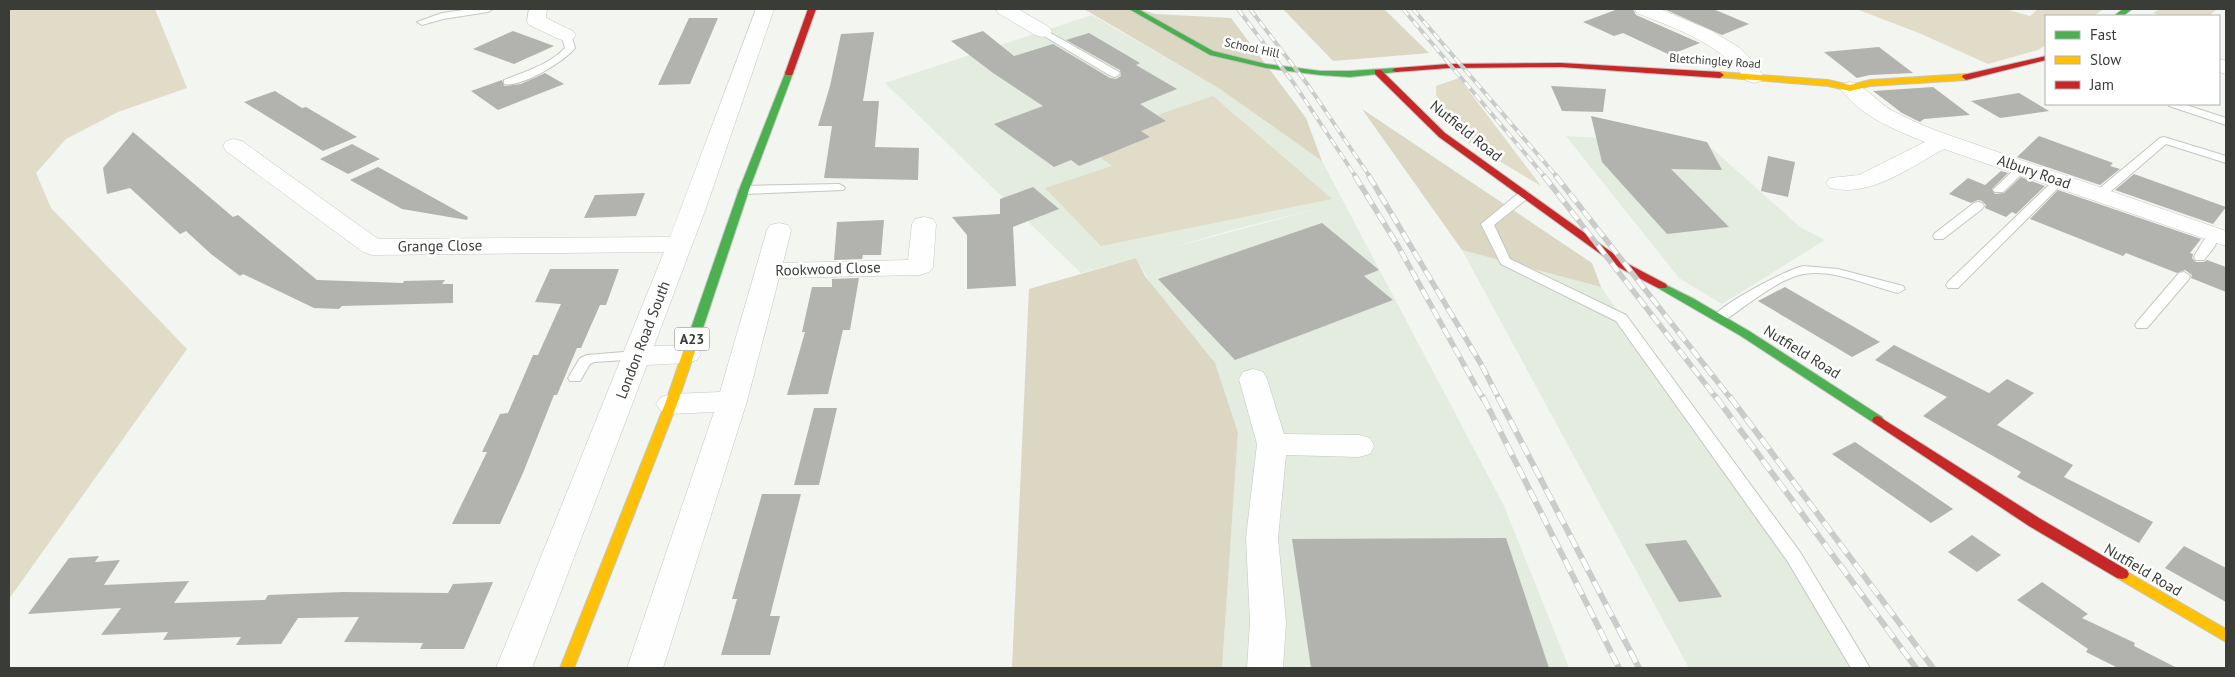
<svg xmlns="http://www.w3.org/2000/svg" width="2235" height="677" viewBox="0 0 2235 677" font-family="'PT Sans',sans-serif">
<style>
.built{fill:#e4ebdf;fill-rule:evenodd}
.green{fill:#e0dcc8}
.forest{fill:#dbd7c3}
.building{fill:#b2b3af}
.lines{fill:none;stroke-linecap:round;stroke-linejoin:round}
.lane-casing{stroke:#c5c7c3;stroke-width:2}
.street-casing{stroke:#c5c7c3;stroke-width:1}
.fast-casing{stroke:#c5c7c3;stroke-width:2}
.slow-casing{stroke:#c5c7c3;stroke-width:2}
.jam-casing{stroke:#c5c7c3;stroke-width:2}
.lane{fill:#fdfefd;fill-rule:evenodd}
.street{fill:#fdfefd;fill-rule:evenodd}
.fast{fill:#4caf50;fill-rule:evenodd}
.slow{fill:#ffc107;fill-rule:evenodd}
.jam{fill:#c62828;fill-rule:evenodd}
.rail-far2-casing{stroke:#cacbca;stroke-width:4}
.rail-far1-casing{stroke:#cacbca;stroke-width:5.5}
.rail-casing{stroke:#cacbca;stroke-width:6}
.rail-far2{stroke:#fff;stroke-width:2.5;stroke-dasharray:8;stroke-linecap:butt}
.rail-far1{stroke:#fff;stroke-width:4;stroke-dasharray:11;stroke-linecap:butt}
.rail{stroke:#fff;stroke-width:4.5;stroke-dasharray:13;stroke-linecap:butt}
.labels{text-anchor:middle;stroke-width:5;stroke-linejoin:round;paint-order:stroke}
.far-street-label{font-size:12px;fill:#393c37;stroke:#fff}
.shield{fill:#fff;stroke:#747673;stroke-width:1}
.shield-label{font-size:14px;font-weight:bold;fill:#393c37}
.street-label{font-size:15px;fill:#393c37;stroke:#fff}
</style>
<rect width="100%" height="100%" fill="#f2f5f0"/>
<g class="built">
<path d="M1092 15 1220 89 1322 161 1504 506 1569 668H1222L1238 433 1136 258 1081 273 885 83ZM1324 207 1167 249 1228 231Z"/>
<path d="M1566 136 1707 144 1800 227 1825 240 1722 304 1679 278Z"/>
<path d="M1462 250 1601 287 1868 668H1689Z"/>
</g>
<g class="green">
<path d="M9 9H155L187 88 118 112 66 139 36 173 51 208 187 349 9 599Z"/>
<path d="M1856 9H2005L2030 16 2038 9H2104L2093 16H2046V45L2038 50 1988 64 1919 33Z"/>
<path d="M2160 9H2217L2209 16H2163L2153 13Z"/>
<path d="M1459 78 1541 186 1464 140 1437 115 1436 86Z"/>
<path d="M1213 96 1332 199 1101 246 1045 188 1112 166 1100 157 1150 137 1141 131 1166 121 1158 115Z"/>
</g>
<g class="forest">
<path d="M1084 9H1139L1155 14 1231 18 1306 118 1322 161 1220 89Z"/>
<path d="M1283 9H1384L1429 53 1333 61Z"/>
<path d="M1362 109 1592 263 1601 287 1462 250Z"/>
<path d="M1136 258 1145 276 1215 363 1238 433 1222 668H1012L1029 289Z"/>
</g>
<g class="building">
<path d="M1618 9H1633L1636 15 1700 43 1670 55 1623 33 1614 36 1583 22Z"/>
<path d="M1664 9H1713L1749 24 1722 35Z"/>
<path d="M689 18H718L690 84 658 85Z"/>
<path d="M513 31 554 46 514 64 473 49Z"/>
<path d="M983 31 1014 56 1053 44 1110 78 1116 79 1121 76 1120 70 1066 40 1089 33 1140 63 1136 65 1177 89 1140 104 1166 121 1141 131 1150 137 1079 166 1071 160 1054 167 994 124 1043 106 993 73 951 41Z"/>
<path d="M874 32 863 101H879L875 147 919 148 918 180 824 178 832 126H818L830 86 841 34Z"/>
<path d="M1879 47 1913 73 1870 75 1857 78 1824 52Z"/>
<path d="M545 73 564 84 498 110 471 91 502 80 504 86 521 84Z"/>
<path d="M1551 86 1606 89 1603 112 1562 111Z"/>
<path d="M1933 87 1970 115 1924 119 1920 122 1902 113 1873 91Z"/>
<path d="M275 91 302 108 306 107 357 137 323 151 244 102Z"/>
<path d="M2019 93 2049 111 2000 118 1971 101Z"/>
<path d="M1591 116 1707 142 1722 170 1671 169 1729 227 1667 234 1602 162Z"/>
<path d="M133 132 233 217 238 215 317 280 403 283 404 281 445 280 442 284H453V303L342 306 339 309 314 308 243 274 240 276 211 254 186 231 180 234 130 188 107 194 103 168Z"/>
<path d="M2039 136 2113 163 2110 166 2120 169 2100 185 2017 157Z"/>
<path d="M352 144 380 159 348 174 320 159Z"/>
<path d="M1768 156 1795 162 1788 197 1761 191Z"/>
<path d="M378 167 468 217 467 220 402 209 350 180Z"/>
<path d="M2001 171 2008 173 1992 189 1995 194 2004 193 2021 177 2045 186 2016 214 2012 212 2006 217 1985 208 1986 205 1982 201 1978 200 1971 203 1949 194 1968 178 1985 185Z"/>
<path d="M2134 174 2226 207 2213 224 2115 190Z"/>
<path d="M1033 187 1059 209 1013 227 1016 286 967 289V235L952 217 1000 214V199Z"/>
<path d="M2058 190 2201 239 2190 253 2193 254 2192 258 2196 262H2204L2207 260 2226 267V292L2191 278 2192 275 2185 270 2177 273 2126 253 2123 256 2030 219Z"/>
<path d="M645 193 636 216 584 218 595 195Z"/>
<path d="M884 220 881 255H863L862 259 834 260 837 222Z"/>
<path d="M1322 223 1379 270 1364 276 1393 300 1235 360 1158 279Z"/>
<path d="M550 269H619L606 305H600L581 348H577L557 395H554L523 473 500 524H452L487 452H482L500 414 508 413 533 355H538L561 304 535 302Z"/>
<path d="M859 278 850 330H843L828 394 787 395 805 332H802L812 287H832V279Z"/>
<path d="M1785 287 1880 342 1852 357 1758 301Z"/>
<path d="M1894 345 1989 393 2007 379 2034 393 1997 425 2073 465 2064 477 2153 522 2139 543 2017 477 2021 472 1923 416 1947 397 1875 360Z"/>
<path d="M814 408H837L819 485H794Z"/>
<path d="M1855 442 1953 509 1931 523 1832 454Z"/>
<path d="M762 494H801L770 616H780L770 655H721L737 599H732Z"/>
<path d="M1972 535 2001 555 1977 572 1948 552Z"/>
<path d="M1506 538 1549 668H1311L1292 539Z"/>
<path d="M1686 540 1722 597 1679 602 1645 544Z"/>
<path d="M2184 546 2226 568V602L2165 568Z"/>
<path d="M99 556 95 562 120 560 104 585 189 581 174 603 265 600 268 595 343 592 448 593 453 584 493 582 464 649H420L423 643 344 642 359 617 298 618 281 644 236 645 241 637 163 640 168 632 101 635 121 608 28 614 69 558Z"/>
<path d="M2042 582 2088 614 2082 618 2135 643 2134 646 2177 668H2118L2086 652 2088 649 2017 600Z"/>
</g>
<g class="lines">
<g class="lane-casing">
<g id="lane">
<path d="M471 9H493L488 12 443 19 422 25 417 22 442 13Z"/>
<path d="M1042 28 1119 72 1120 74 1115 77 1111 76 1039 33V29Z"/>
<path d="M566 32 571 35 575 48C565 61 521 88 504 84V80C526 71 549 65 565 48L561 35Z"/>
<path d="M2168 104H2183L2226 118V125L2169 106Z"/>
<path d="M2164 137 2226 156V163L2166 144 2103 198H2095L2093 195 2095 192 2160 138Z"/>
<path d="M2022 165 2026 166 2028 168 2026 170 2003 192H1995L1993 190 1995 188 2018 166Z"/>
<path d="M2059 178 2065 181 1958 288H1948L1946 285 1948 282 2055 179Z"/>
<path d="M839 184 843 186 845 188 843 190 744 194 738 190 744 186Z"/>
<path d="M1524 191 1528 192 1530 195 1528 198 1494 225 1510 259 1626 315 1800 552 1870 668H1851L1788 562 1616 321 1501 264 1481 224 1520 192Z"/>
<path d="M1978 202 1982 203 1984 206 1982 209 1943 239H1935L1933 236 1935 233 1974 203Z"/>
<path d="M2213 231 2219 235 2215 246 2204 260H2196L2194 257C2198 250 2207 233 2213 231Z"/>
<path d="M1803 266 1838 269 1903 286 1905 289 1898 293C1869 286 1834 269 1804 274 1781 277 1743 308 1724 321L1719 322 1712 318C1723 303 1784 271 1803 266Z"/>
<path d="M2184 272 2190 276 2189 279 2147 328H2137L2135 325 2137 322 2179 273Z"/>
<path d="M636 351 641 353 643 356 641 359 594 362 590 364 580 381H570L568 378 580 358 587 355Z"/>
</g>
</g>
<g class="street-casing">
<g id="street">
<path d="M529 9H547L546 18 573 31 576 35 573 39 566 41 559 39 529 25 527 21Z"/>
<path d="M756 9H774L706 208 654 346 687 345 697 348 701 354 697 360 687 363 647 365 532 668H496L664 252 372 255 363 252 226 151 223 146 226 141 234 139 242 141 378 239 670 237Z"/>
<path d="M996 9H1018L1049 27 1052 31 1049 35 1042 37 1035 35 998 13Z"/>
<path d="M1635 9H1660L1712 31 1740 48 1751 59 1764 77 1761 81 1754 83 1747 81C1720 43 1679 30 1637 13Z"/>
<path d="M2219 59 2226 61V74L2219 72Z"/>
<path d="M1850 82C1864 85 1878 102 1891 110 1906 118 1922 125 1937 131L2226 231V246L1944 149C1910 167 1871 198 1830 188L1826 183 1830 178 1859 175 1925 142C1895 130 1858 115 1840 88L1843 84Z"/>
<path d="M924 217 933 219 936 224 933 267 929 272 920 275 779 278 747 401 663 668H627L714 412 671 414 661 411 656 404 661 397 671 394 720 392 767 230 770 225 779 223 788 225 791 230 783 263 908 260 912 224 915 219Z"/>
<path d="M1253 369 1263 372 1267 379 1284 434 1359 435 1370 438 1374 446 1370 454 1359 457 1286 455 1278 538 1286 622 1283 668H1247L1250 622 1246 538 1257 444 1239 379 1243 372Z"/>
</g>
</g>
<g class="fast-casing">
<g id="fast">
<path d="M1129 9H1138L1213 51 1266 64 1320 71H1350L1396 68 1400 70 1396 72 1350 77 1320 75 1266 68 1210 55Z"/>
<path d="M2123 9H2132L2123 16H2114Z"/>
<path d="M786 71H792L793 73 749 190 700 337 698 340H690L688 337 739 190Z"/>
<path d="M1662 283 1694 299 1749 331 1882 417 1884 420 1882 423H1874L1741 336 1658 288 1657 286Z"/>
</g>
</g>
<g class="slow-casing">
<g id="slow">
<path d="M1720 72 1828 80 1850 85 1870 80 1966 74 1970 77 1966 80 1870 86 1850 91 1828 86 1717 77 1716 75Z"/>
<path d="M694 333 700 337 677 404 574 668H560L665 404 688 337Z"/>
<path d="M2122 569 2226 629V642L2117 578 2115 574 2117 570Z"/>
</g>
</g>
<g class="jam-casing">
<g id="jam">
<path d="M808 9H816L793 73 792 75H786L785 73Z"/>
<path d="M2046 56V60L1966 80 1962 77 1963 75Z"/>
<path d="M1561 63 1720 72 1724 75 1720 78 1561 67 1449 68 1396 72 1392 70 1396 68 1449 64Z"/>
<path d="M1375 70H1381L1445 133 1628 264 1666 284 1667 286 1666 288H1658L1620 268 1439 137 1375 74Z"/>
<path d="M1878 416 2039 518 2127 570 2129 574 2127 578 2122 579 2117 578 2029 526 1874 423 1872 420 1874 417Z"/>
</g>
</g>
<use href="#lane" class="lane"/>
<use href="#street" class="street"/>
<use href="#fast" class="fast"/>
<use href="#slow" class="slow"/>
<use href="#jam" class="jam"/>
<g class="rail-far2-casing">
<g id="rail-far2">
<path d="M1238 9 1295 85 1356 177"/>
<path d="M1250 9 1308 85 1370 177"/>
<path d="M1403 9 1545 177"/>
<path d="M1413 9 1557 177"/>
</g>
</g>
<g class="rail-far1-casing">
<g id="rail-far1">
<path d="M1355 176 1398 246 1483 399"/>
<path d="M1369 176 1481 364 1499 399"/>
<path d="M1544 176 1717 399"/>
<path d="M1556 176 1731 399"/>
</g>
</g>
<g class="rail-casing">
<g id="rail">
<path d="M1483 397 1619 668"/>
<path d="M1498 397 1639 668"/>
<path d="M1716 397 1916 668"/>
<path d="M1730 397 1933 668"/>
</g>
</g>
<use href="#rail-far2" class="rail-far2"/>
<use href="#rail-far1" class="rail-far1"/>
<use href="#rail" class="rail"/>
</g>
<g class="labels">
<g class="far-street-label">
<text transform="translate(1252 48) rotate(12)" y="4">School Hill</text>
<text transform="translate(1715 61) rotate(4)" y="4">Bletchingley Road</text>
</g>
<rect class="shield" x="674.5" y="327.5" width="35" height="23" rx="4"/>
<g class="shield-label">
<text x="692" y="344">A23</text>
</g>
<g class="street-label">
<text transform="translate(1466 131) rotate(39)" y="5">Nutfield Road</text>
<text transform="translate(2034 172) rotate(19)" y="5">Albury Road</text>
<text transform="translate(440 246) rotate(-1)" y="5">Grange Close</text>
<text transform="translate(828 269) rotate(-2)" y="5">Rookwood Close</text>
<text transform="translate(643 340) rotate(-69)" y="5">London Road South</text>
<text transform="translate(1802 352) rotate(32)" y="5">Nutfield Road</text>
<text transform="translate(2143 570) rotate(31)" y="5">Nutfield Road</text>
</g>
</g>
<rect width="2235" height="677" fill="none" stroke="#393c37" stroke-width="20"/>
<rect x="2045" y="15" width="175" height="90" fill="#ffffff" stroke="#b0b1af"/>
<rect x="2055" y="31" width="25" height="8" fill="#4caf50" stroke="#b0b1af"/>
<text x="2090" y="40" font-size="15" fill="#393c37">Fast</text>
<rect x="2055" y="56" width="25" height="8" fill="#ffc107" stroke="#b0b1af"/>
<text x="2090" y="65" font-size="15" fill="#393c37">Slow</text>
<rect x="2055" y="81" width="25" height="8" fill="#c62828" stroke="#b0b1af"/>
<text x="2090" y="90" font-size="15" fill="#393c37">Jam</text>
</svg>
